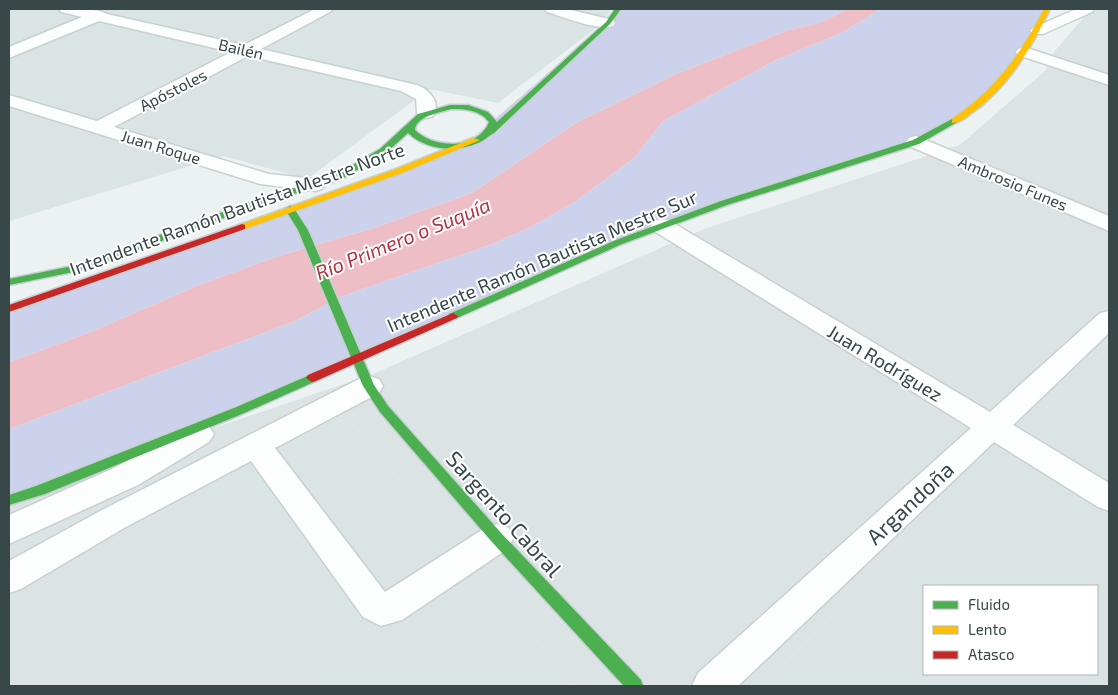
<svg xmlns="http://www.w3.org/2000/svg" width="1118" height="695" viewBox="0 0 1118 695" font-family="'Exo 2',sans-serif">
<style>
.residential{fill:#dae4e5;fill-rule:evenodd}
.industrial{fill:#dce3e4}
.green{fill:#cdd2ec}
.water{fill:#eebec6}
.lines{fill:none;stroke-linecap:round;stroke-linejoin:round}
.street-casing{stroke:#cacfd0;stroke-width:3}
.fast-casing{stroke:#c5d0d2;stroke-width:3}
.slow-casing{stroke:#c5d0d2;stroke-width:3}
.jam-casing{stroke:#c5d0d2;stroke-width:3}
.street{fill:#fcfdfd;fill-rule:evenodd}
.fast{fill:#4caf50;fill-rule:evenodd}
.slow{fill:#ffc107;fill-rule:evenodd}
.jam{fill:#c62828;fill-rule:evenodd}
.labels{text-anchor:middle;stroke-width:4;stroke-linejoin:round;paint-order:stroke}
.far-street-label{font-size:16px;fill:#384748;stroke:#fff}
.street-label{font-size:19px;fill:#384748;stroke:#fff}
.water-label{font-size:20px;font-style:italic;fill:#b33344;stroke:#fff}
.near-street-label{font-size:22px;fill:#384748;stroke:#fff}
</style>
<rect width="100%" height="100%" fill="#ecf1f2"/>
<g class="residential">
<path d="M9 9H611L605 21 498 103 430 89 307 179 223 156 9 221Z"/>
<path d="M1091 9H1109V70L1054 52Z"/>
<path d="M1109 347V686H761ZM924 586H1097V674H924Z"/>
<path d="M347 418 575 686H319L195 489Z"/>
</g>
<path class="industrial" d="M1054 52 1109 70V347L761 686H575L347 418 195 489 319 686H9V498L373 374 704 229 960 145 1045 71Z"/>
<g class="green">
<path d="M618 9H849L819 23 786 31 674 75 576 123 472 193 377 227 279 256 199 285 86 334 9 362V309L290 209 466 144 615 15Z"/>
<path d="M880 9H1047L1038 31 1012 71 946 127 724 203 40 490 9 500V429L295 321 340 297 495 243 532 226 573 203 634 158 663 121 774 61 843 32Z"/>
</g>
<path class="water" d="M849 9H880L843 32 774 61 663 121 634 158 573 203 532 226 495 243 340 297 295 321 9 429V362L86 334 199 285 279 256 377 227 472 193 576 123 674 75 786 31 819 23Z"/>
<g class="lines">
<g class="street-casing">
<g id="street">
<path d="M59 9H84L100 11 107 14 244 45 315 9H332L330 12 261 49 417 85C430 90 442 103 432 117L426 118 420 117 417 113 416 99 401 91 248 56 114 127 269 174 315 179 322 181 325 185 322 189 315 191 260 184 9 106V95L97 121 231 52 99 21 9 58V47L82 17 61 12Z"/>
<path d="M545 9H567L613 20 615 23 613 26C596 31 565 17 547 12Z"/>
<path d="M1076 9H1094L1092 12 1043 34H1033L1030 31 1033 28Z"/>
<path d="M1024 47 1109 75V85L1018 55 1016 52 1018 49Z"/>
<path d="M916 136 1109 216V231L909 146 906 142 909 138Z"/>
<path d="M662 219 670 221 990 412 1100 313 1109 311V333L1013 425 1109 483V511L1098 507 994 442 738 686H692L698 673 971 428 654 231 651 226 654 221Z"/>
<path d="M369 376 379 379 383 386 379 393 275 448 385 592 485 528 497 524 509 528 513 538 509 548 402 620 381 626 363 617 251 461 124 528 21 589 9 593V561L102 510 359 379Z"/>
<path d="M199 423 209 426 214 434 209 442 138 485 9 544V515L116 467 189 426Z"/>
</g>
</g>
<g class="fast-casing">
<g id="fast">
<path d="M615 9H621L610 24 494 133C488 136 484 141 478 143 455 153 426 150 408 133L386 153 340 180 270 201 83 270 9 285V279L77 265 264 197 334 176 380 149 418 114 450 105H468L488 112 497 122 606 22ZM451 109C465 109 480 110 489 122 478 150 434 149 415 130 416 116 439 113 451 109Z"/>
<path d="M952 119 959 121 919 144 727 205 622 244 457 318 453 319 448 316 449 314 616 240 721 201 913 140Z"/>
<path d="M290 206 293 207 308 230 374 385 388 406 502 534 641 680 643 686H624L492 542 380 412 363 386 298 230 285 209Z"/>
<path d="M312 374 318 378 316 381 242 414 45 494 9 505V495L36 486 234 408Z"/>
</g>
</g>
<g class="slow-casing">
<g id="slow">
<path d="M1044 9H1050C1031 49 1007 89 969 115 964 119 959 123 952 123V119C994 91 1021 54 1044 9Z"/>
<path d="M473 138 480 140 402 173 245 229 242 230 237 227 239 225 396 169Z"/>
</g>
</g>
<g class="jam-casing">
<g id="jam">
<path d="M242 224 245 225V229L9 312V305Z"/>
<path d="M453 313 458 316 457 318 316 381 312 382 306 378 308 375Z"/>
</g>
</g>
<use href="#street" class="street"/>
<use href="#fast" class="fast"/>
<use href="#slow" class="slow"/>
<use href="#jam" class="jam"/>
</g>
<g class="labels">
<g class="far-street-label">
<text transform="translate(241 49) rotate(13)" y="6">Bailén</text>
<text transform="translate(173 90) rotate(-27)" y="6">Apóstoles</text>
<text transform="translate(161 147) rotate(17)" y="6">Juan Roque</text>
<text transform="translate(1013 183) rotate(23)" y="6">Ambrosio Funes</text>
</g>
<g class="street-label">
<text transform="translate(237 209) rotate(-20)" y="7">Intendente Ramón Bautista Mestre Norte</text>
<text transform="translate(542 261) rotate(-23)" y="7">Intendente Ramón Bautista Mestre Sur</text>
<text transform="translate(885 363) rotate(31)" y="7">Juan Rodríguez</text>
</g>
<g class="water-label">
<text transform="translate(403 239) rotate(-22)" y="7">Río Primero o Suquía</text>
</g>
<g class="near-street-label">
<text transform="translate(910 503) rotate(-43)" y="8">Argandoña</text>
<text transform="translate(504 514) rotate(48)" y="8">Sargento Cabral</text>
</g>
</g>
<rect width="1118" height="695" fill="none" stroke="#384748" stroke-width="20"/>
<rect x="923" y="585" width="175" height="90" fill="#ffffff" stroke="#afb5b6"/>
<rect x="933" y="601" width="25" height="8" fill="#4caf50" stroke="#afb5b6"/>
<text x="968" y="610" font-size="15" fill="#384748">Fluido</text>
<rect x="933" y="626" width="25" height="8" fill="#ffc107" stroke="#afb5b6"/>
<text x="968" y="635" font-size="15" fill="#384748">Lento</text>
<rect x="933" y="651" width="25" height="8" fill="#c62828" stroke="#afb5b6"/>
<text x="968" y="660" font-size="15" fill="#384748">Atasco</text>
</svg>
